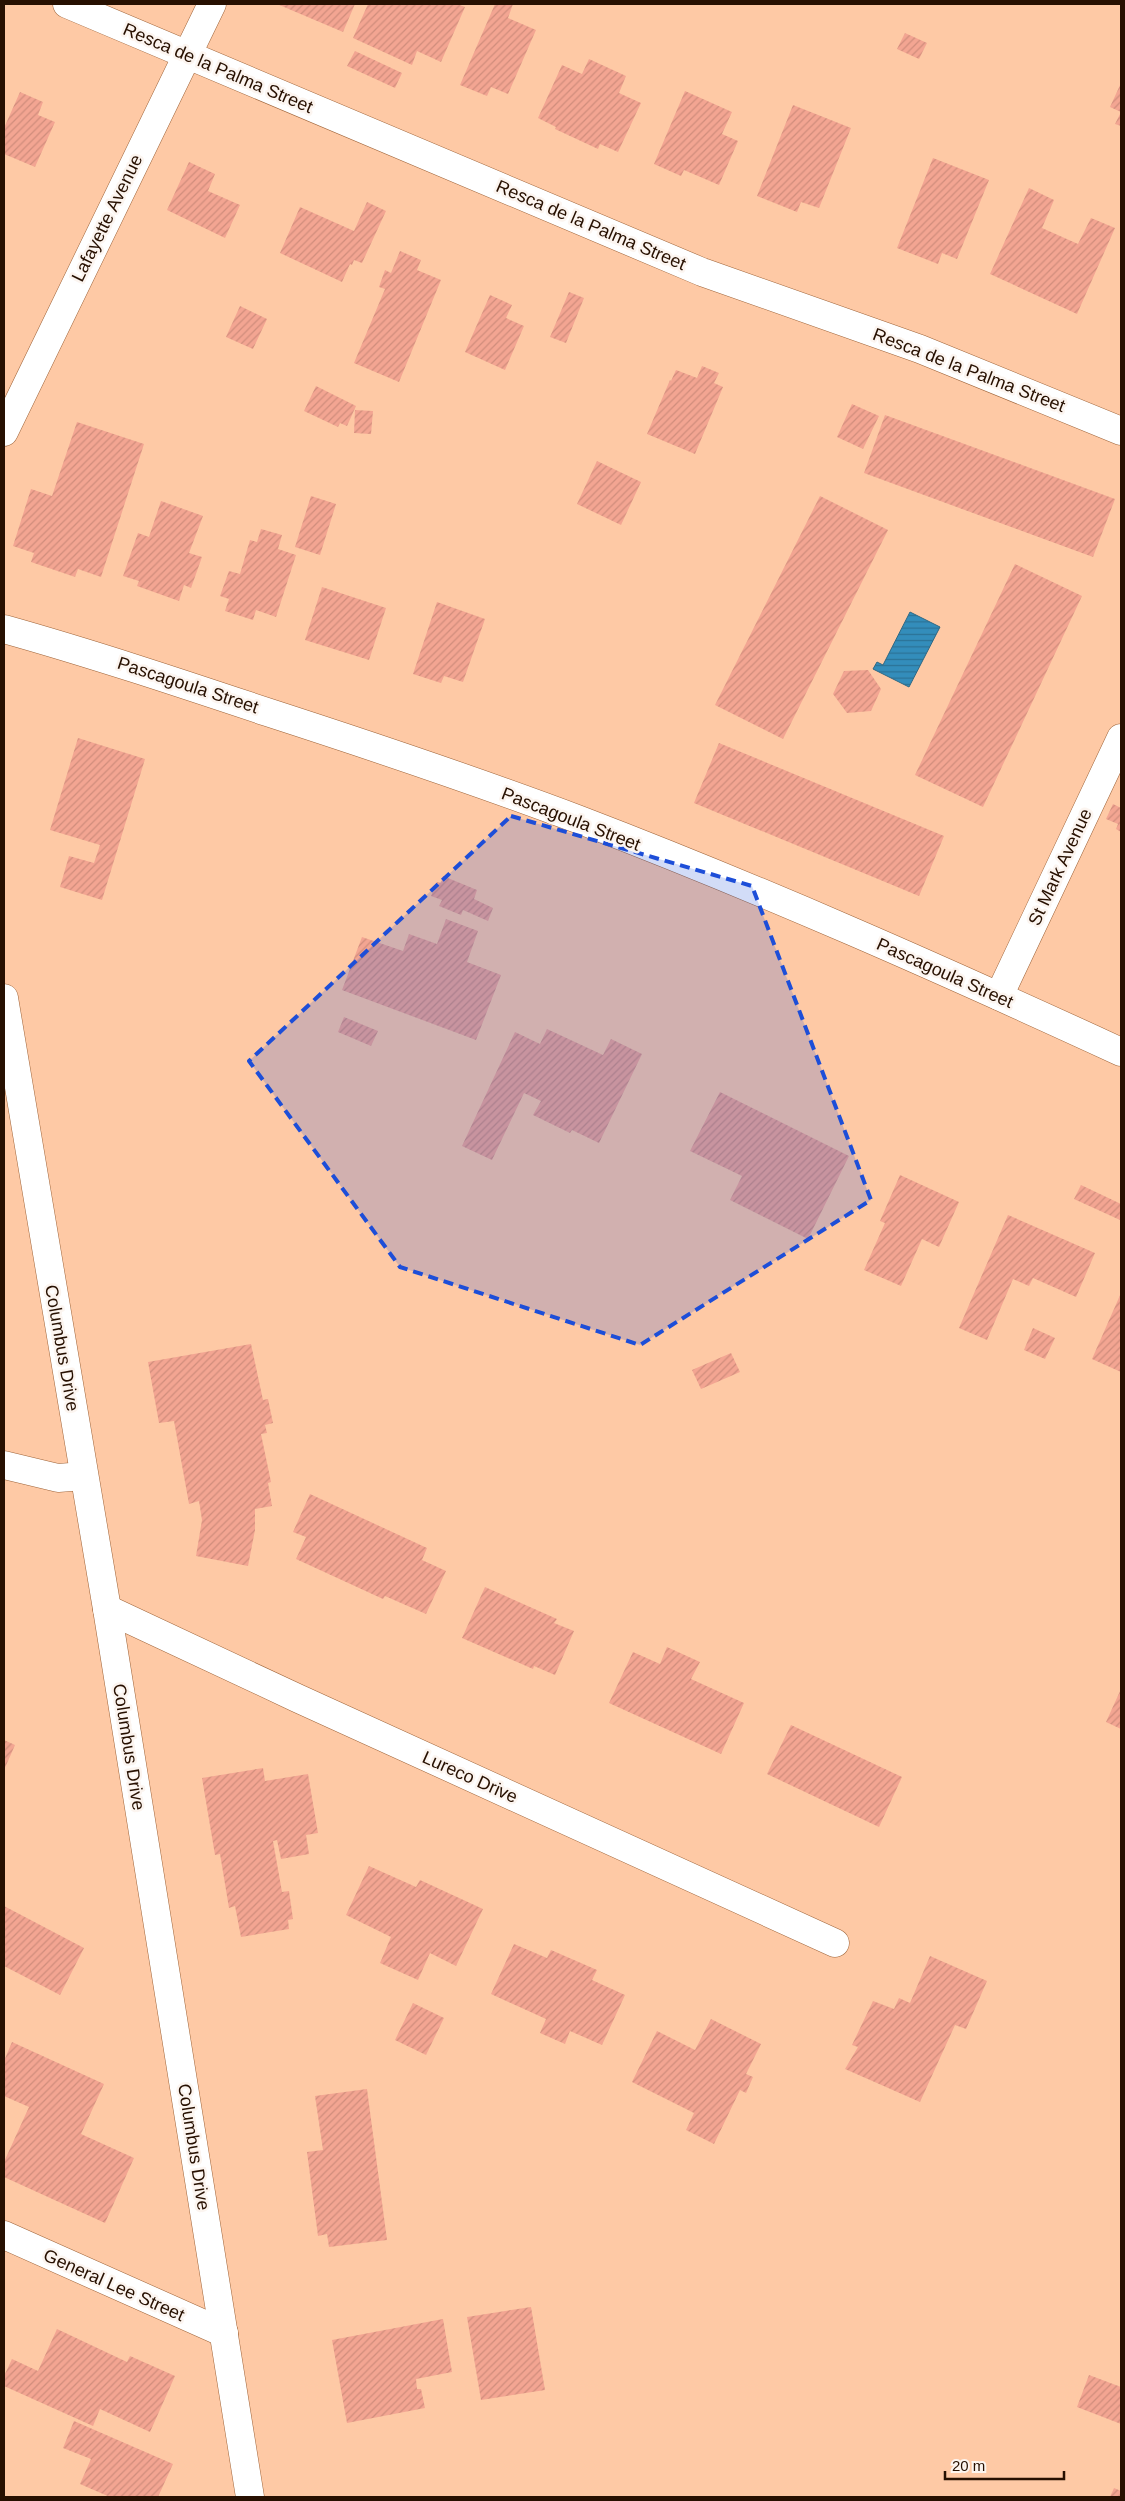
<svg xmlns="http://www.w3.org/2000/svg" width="1125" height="2501" viewBox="0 0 1125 2501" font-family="Arial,sans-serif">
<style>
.water{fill:url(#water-rules);stroke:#2f6883}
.building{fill:url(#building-hatch)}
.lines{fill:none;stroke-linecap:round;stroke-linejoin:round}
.street-casing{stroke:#9f6439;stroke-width:29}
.secondary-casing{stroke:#9f6439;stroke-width:29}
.street{stroke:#fff;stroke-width:28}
.secondary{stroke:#fff;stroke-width:28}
.marked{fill:#1d4ed8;fill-opacity:0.2;stroke:#1d4ed8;stroke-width:4;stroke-dasharray:10 6;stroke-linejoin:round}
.labels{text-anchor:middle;stroke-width:5;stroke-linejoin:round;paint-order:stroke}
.street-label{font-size:18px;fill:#271001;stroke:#fcf5f0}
</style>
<defs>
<pattern id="water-rules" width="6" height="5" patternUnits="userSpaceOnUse" patternTransform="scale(1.25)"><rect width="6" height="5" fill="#338dbb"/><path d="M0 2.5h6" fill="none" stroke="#2b7296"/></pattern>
<pattern id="building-hatch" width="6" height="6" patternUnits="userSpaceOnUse" patternTransform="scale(1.25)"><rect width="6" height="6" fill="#f3a592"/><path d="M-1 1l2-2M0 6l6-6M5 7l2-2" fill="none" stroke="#d08d7c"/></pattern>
</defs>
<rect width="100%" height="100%" fill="#fec9a5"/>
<path class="water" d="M910 612 940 627 909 687 873 669 877 662 883 665Z"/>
<g class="building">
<path d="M277 4H355L343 32Z"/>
<path d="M368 4H457L465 7 441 62 417 51 412 65 353 38Z"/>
<path d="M495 4H513L508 18 536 30 508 94 491 87 487 96 460 85Z"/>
<path d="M905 33 927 43 919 59 897 49Z"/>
<path d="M355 51 402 73 395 88 347 66Z"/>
<path d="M589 59 626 76 619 93 641 103 618 152 600 144 598 149 555 129 556 127 538 118 562 65 582 74Z"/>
<path d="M1121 83V126L1115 124 1121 112 1110 107Z"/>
<path d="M685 91 732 112 722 134 738 141 719 185 684 170 681 176 654 164Z"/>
<path d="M20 92 43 102 38 115 55 122 35 167 4 154V128Z"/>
<path d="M793 105 851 128 819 208 801 202 797 212 757 196Z"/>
<path d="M933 158 989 180 957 259 942 253 938 264 897 248Z"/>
<path d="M189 162 215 174 208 191 240 205 225 238 167 210Z"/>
<path d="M1029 188 1054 200 1042 228 1078 244 1091 218 1115 228 1077 314 990 274Z"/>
<path d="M367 202 386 211 362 263 354 260 352 265 350 264 342 282 280 253 300 207 354 231Z"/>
<path d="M400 251 421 260 417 270 441 280 399 382 354 363 385 289 379 287 385 270 391 273Z"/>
<path d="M569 292 584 298 566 343 550 337Z"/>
<path d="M490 295 512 305 506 318 524 326 505 370 465 352Z"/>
<path d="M240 306 267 319 253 349 226 337Z"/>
<path d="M702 366 719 373 714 383 723 387 695 454 647 434 670 380 671 381 676 370 697 378Z"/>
<path d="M316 386 356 406 347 426 340 423 338 427 304 411Z"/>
<path d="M852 404 879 416 863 449 837 437Z"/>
<path d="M355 410 373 411 371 434 354 433Z"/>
<path d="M885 415 1115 499 1093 557 864 473Z"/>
<path d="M77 422 144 444 101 577 78 569 75 577 31 562 34 553 13 546 31 489 52 496Z"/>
<path d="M597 461 641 482 621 525 577 504Z"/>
<path d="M311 496 336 504 320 555 295 547Z"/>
<path d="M820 496 888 530 783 739 715 705Z"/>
<path d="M161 501 203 516 189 553 202 557 191 588 184 585 179 601 137 586 139 581 123 576 138 533 149 537Z"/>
<path d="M261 529 282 535 278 549 296 555 276 617 256 610 253 620 225 611 229 599 220 596 229 571 240 574 250 540 257 542Z"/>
<path d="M1015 564 1082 596 983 807 915 775Z"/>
<path d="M322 587 386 608 369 660 305 640Z"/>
<path d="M437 602 485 619 463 682 444 676 441 683 413 674Z"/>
<path d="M868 670 881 689 871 711 847 713 833 694 844 671Z"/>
<path d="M78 738 145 759 102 900 60 887 69 856 94 863 100 845 50 830Z"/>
<path d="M719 743 944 836 919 896 694 803Z"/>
<path d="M1113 804 1121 808V832L1116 829 1118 824 1106 819Z"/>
<path d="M443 876 477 890 474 899 493 908 488 921 463 910 461 915 439 906 442 900 431 896 437 882 441 883Z"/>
<path d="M446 919 478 931 467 962 501 975 476 1040 342 990 362 937 403 951 409 934 437 944Z"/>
<path d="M344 1017 378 1031 371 1046 338 1032Z"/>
<path d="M547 1029 603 1055 611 1039 642 1054 599 1143 572 1130 570 1133 533 1115 541 1101 524 1093 492 1160 462 1146 515 1032 540 1044Z"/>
<path d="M720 1092 849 1156 808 1239 730 1200 742 1176 690 1151Z"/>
<path d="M900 1175 959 1202 939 1247 922 1239 901 1286 864 1270 885 1223 880 1221Z"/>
<path d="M1081 1185 1121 1204 1120 1220 1074 1199Z"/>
<path d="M1008 1215 1095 1253 1076 1297 1033 1278 1029 1286 1013 1279 987 1340 959 1328Z"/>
<path d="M1121 1293V1372L1092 1359Z"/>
<path d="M1033 1328 1055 1338 1045 1359 1024 1350Z"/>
<path d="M251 1344 263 1400 268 1399 273 1423 265 1425 267 1433 261 1434 271 1482 268 1483 272 1506 255 1509V1530L248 1566 196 1556 202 1520 199 1501 189 1504 174 1421 159 1423 148 1362Z"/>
<path d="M731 1353 740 1372 701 1389 692 1370Z"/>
<path d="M310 1494 427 1548 422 1560 446 1571 426 1614 385 1596 383 1599 296 1559 306 1537 293 1532Z"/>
<path d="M485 1587 557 1619 554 1623 574 1631 555 1675 534 1666 533 1669 462 1638Z"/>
<path d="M667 1647 700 1662 691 1679 744 1703 721 1754 609 1703 633 1652 660 1664Z"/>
<path d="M1121 1689V1729L1106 1722Z"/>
<path d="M791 1725 902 1777 879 1827 767 1774Z"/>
<path d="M4 1740 15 1745 4 1770Z"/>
<path d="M263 1768 265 1781 308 1774 318 1833 306 1835 309 1854 281 1859 277 1840 273 1841 282 1892 289 1891 293 1919 288 1920 289 1929 241 1937 235 1906 229 1908 220 1854 215 1855 202 1778Z"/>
<path d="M369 1866 416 1887 420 1880 483 1909 456 1966 430 1953 418 1980 380 1963 391 1937 346 1915Z"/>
<path d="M4 1906 84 1948 60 1995 4 1966Z"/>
<path d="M514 1944 547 1958 551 1950 597 1970 592 1980 625 1995 602 2045 570 2031 565 2044 540 2033 546 2019 491 1994Z"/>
<path d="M930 1956 987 1981 966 2029 955 2025 920 2102 845 2069 858 2047 852 2045 873 2001 894 2009 899 1998 910 2003Z"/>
<path d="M413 2003 444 2018 426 2055 395 2040Z"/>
<path d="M711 2019 761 2044 746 2074 753 2077 746 2093 740 2090 714 2144 686 2130 694 2113 632 2082 657 2031 695 2050Z"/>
<path d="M12 2042 104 2084 81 2134 134 2158 105 2223 4 2177V2162L29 2107 4 2096V2061Z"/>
<path d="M367 2089 387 2240 329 2247 327 2234 318 2236 307 2152 323 2150 315 2096Z"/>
<path d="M531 2307 545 2390 481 2400 467 2317Z"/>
<path d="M443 2319 452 2372 416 2379 417 2389H421L425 2408 347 2423 332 2340Z"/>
<path d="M57 2329 127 2362 130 2356 175 2376 150 2432 100 2409 93 2426 4 2386V2376L12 2359 38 2371Z"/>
<path d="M1089 2375 1121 2387V2424L1077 2407Z"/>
<path d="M74 2421 173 2464 158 2497H110L80 2484 91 2459 63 2448Z"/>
<path d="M1114 2488 1121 2491V2497H1110Z"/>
</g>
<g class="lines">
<g class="street-casing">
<g id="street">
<path d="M67 4 702 272 920 349 1121 431"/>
<path d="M4 432 212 4"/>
<path d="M999 996 1121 738"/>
<path d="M4 998 107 1609 250 2497"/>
<path d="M4 1465 58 1478 84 1476"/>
<path d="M107 1609 297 1698 835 1943"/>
<path d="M4 2235 224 2333"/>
</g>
</g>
<g class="secondary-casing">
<path id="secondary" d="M4 629C93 654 180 683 267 712 372 746 476 781 580 820 763 890 943 970 1121 1052"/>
</g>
<use href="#street" class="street"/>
<use href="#secondary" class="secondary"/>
</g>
<path class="marked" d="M511 816 752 886 871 1200 640 1345 400 1267 249 1061Z"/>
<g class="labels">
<g class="street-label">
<text transform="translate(218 68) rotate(23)" y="6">Resca de la Palma Street</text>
<text transform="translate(107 218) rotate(-64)" y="6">Lafayette Avenue</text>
<text transform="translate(591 225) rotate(23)" y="6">Resca de la Palma Street</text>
<text transform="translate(969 370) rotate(21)" y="6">Resca de la Palma Street</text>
<text transform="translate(188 685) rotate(18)" y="6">Pascagoula Street</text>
<text transform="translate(571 819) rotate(21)" y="6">Pascagoula Street</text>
<text transform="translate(1060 867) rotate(-65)" y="6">St Mark Avenue</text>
<text transform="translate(945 973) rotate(24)" y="6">Pascagoula Street</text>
<text transform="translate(62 1348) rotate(80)" y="6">Columbus Drive</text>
<text transform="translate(129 1747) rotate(81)" y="6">Columbus Drive</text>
<text transform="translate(470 1777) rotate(24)" y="6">Lureco Drive</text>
<text transform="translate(194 2147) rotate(81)" y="6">Columbus Drive</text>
<text transform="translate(114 2285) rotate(24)" y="6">General Lee Street</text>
</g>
</g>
<rect width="1125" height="2501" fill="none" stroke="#271001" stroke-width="10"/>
<path d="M945 2471v8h119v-8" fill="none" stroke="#271001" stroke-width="2.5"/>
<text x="952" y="2471" font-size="15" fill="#271001" stroke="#fcf5f0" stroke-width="4" paint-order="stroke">20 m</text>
</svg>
